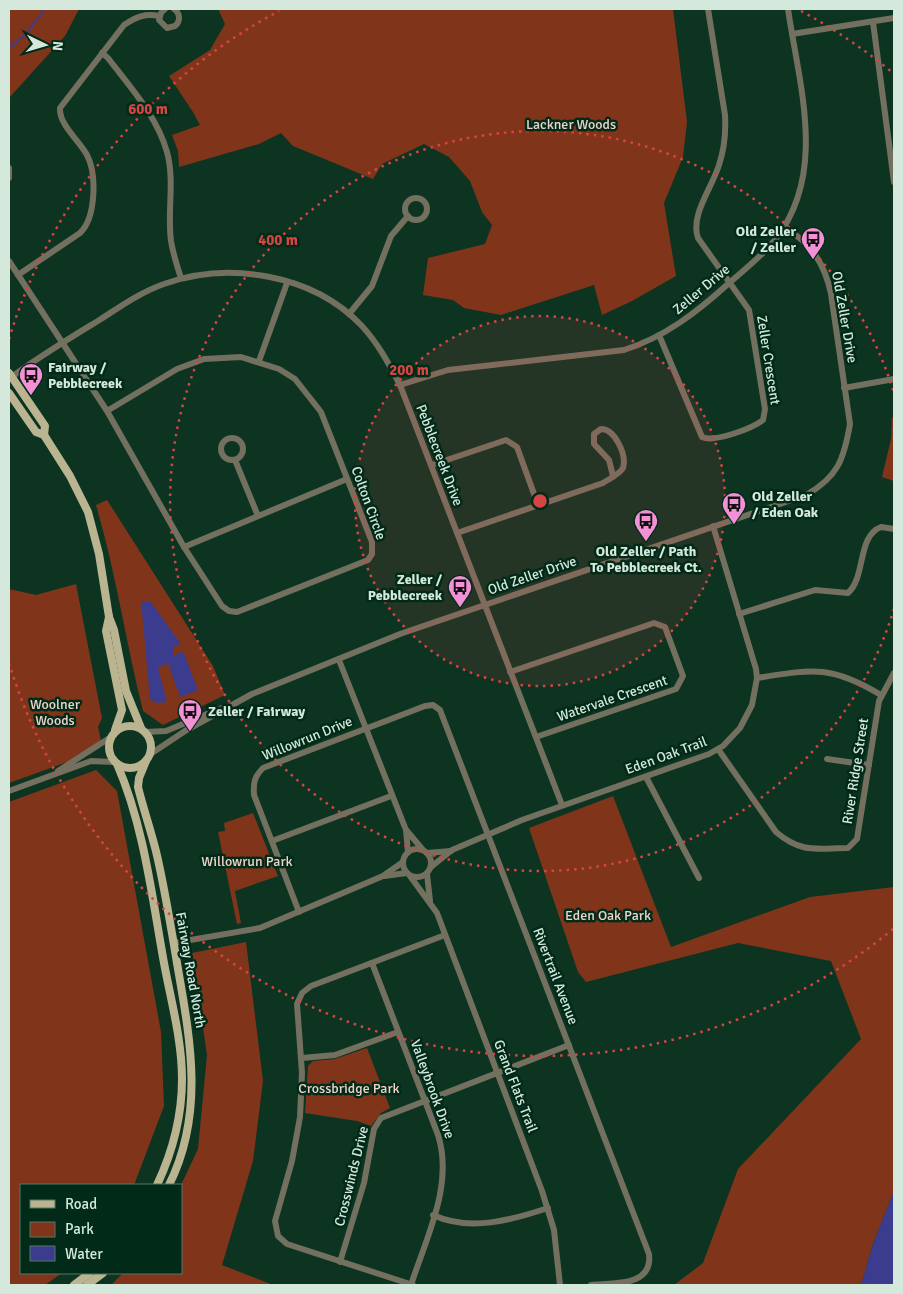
<svg xmlns="http://www.w3.org/2000/svg" width="903" height="1294" viewBox="0 0 903 1294" font-family="Signika,sans-serif">
<style>
.green{fill:#80351b}
.water{fill:#3c3c8e}
.lines{fill:none;stroke-linecap:round;stroke-linejoin:round}
.stream{stroke:#3c3c8e;stroke-width:2}
.minor{stroke:#73705f;stroke-width:6}
.major{stroke:#bab491;stroke-width:8}
.ring{fill:none;stroke:#d64543;stroke-width:2.5;stroke-dasharray:2.5 5}
.labels{text-anchor:middle;stroke-width:5;stroke-linejoin:round;paint-order:stroke}
.park-label{font-size:14px;fill:#efd4cb;stroke:#012a18}
.poi-label{font-size:14px;font-weight:bold;fill:#d4e9dc;stroke:#012a18;text-anchor:start}
.street-label{font-size:14px;fill:#d4e9dc;stroke:#012a18}
.centre{fill:#d64543;stroke:#012a18;stroke-width:2.5}
.ring-label{font-size:15px;text-anchor:middle;font-weight:bold;fill:#d64543;stroke:#012a18;stroke-width:5;stroke-linejoin:round;paint-order:stroke}
</style>
<rect width="100%" height="100%" fill="#0c3421"/>
<g class="green">
<path d="M9 9H79L65 36 9 98Z"/>
<path d="M218 9H673L687 122 683 157 664 203 676 276 632 301 602 315 594 285 501 315 464 308 453 300 423 295 428 258 485 244 492 225 482 212 470 181 449 157 424 144 382 164 373 179 293 146 281 133 259 144 179 167 178 151 172 135 200 125 193 112 169 76 210 50 225 24Z"/>
<path d="M892 418H894V481L882 477 891 439Z"/>
<path d="M107 500 213 666 225 695 163 725 143 711C126 643 116 573 96 505Z"/>
<path d="M76 584 102 718 98 727 101 741 92 753 9 783V589L36 595Z"/>
<path d="M96 770 117 791 161 1032 164 1106 134 1185H21V1273H62L45 1285H9V802Z"/>
<path d="M613 796 671 947 810 897 894 887V1191L873 1244 861 1285H674L703 1263 738 1169 861 1039 831 961 738 943 586 982 578 972 529 828Z"/>
<path d="M253 813 278 876 235 891 241 923 237 924 218 832 225 831 224 823Z"/>
<path d="M246 942 263 1081 253 1161 222 1265 273 1285H111L123 1273H181V1185L198 1149 207 1055 192 953Z"/>
<path d="M367 1048 390 1108 381 1113 371 1126 357 1121 305 1113 308 1066 313 1061 335 1059Z"/>
</g>
<g class="water">
<path d="M141 601H150L181 644 173 647V656L183 651 198 690 180 697 168 663 158 668 167 702 157 703 150 699Z"/>
<path d="M894 1191V1285H861L873 1244Z"/>
</g>
<g class="lines">
<path class="stream" d="M9 48 26 34 45 9"/>
<g class="minor">
<path d="M165 9 161 13 159 20 167 28 175 26C181 21 180 13 174 9"/>
<path d="M873 22 894 182"/>
<path d="M792 34 894 18"/>
<path d="M102 53 108 58C130 87 157 116 167 152 175 181 167 212 171 241 173 253 177 266 181 278"/>
<path d="M9 168V178"/>
<circle cx="416" cy="209" r="11"/>
<path d="M9 261 107 411 184 547 222 606 229 611 237 612 368 560 372 554V542L321 412 295 379 279 369 241 357 204 359 177 369 107 411"/>
<path d="M18 275 80 233C96 218 97 174 87 155 79 140 59 125 60 108L124 25C136 17 145 13 159 16"/>
<path d="M349 314 372 286 391 236 408 216"/>
<path d="M659 335 702 437C714 443 753 428 763 420L765 409 749 310 698 238C690 215 712 188 719 165 724 150 726 132 725 115L708 9"/>
<path d="M259 361 287 283"/>
<path d="M9 379C38 357 70 338 101 319 121 306 141 292 164 284 229 261 312 274 361 325 378 343 389 364 400 385L562 805"/>
<path d="M400 385 448 370 624 350C665 337 697 312 728 284 744 270 762 256 775 240 828 173 799 85 788 9"/>
<path d="M844 388 894 379"/>
<circle cx="232" cy="449" r="11"/>
<path d="M235 460 258 516"/>
<path d="M432 465 506 440 517 447 538 505"/>
<path d="M457 533 603 483C609 479 620 474 623 468 627 455 615 429 601 429L594 434V444L609 460 613 476"/>
<path d="M184 547 347 479"/>
<path d="M739 614 815 590 848 593C866 577 857 536 881 527L894 529"/>
<path d="M339 660 406 830 408 852"/>
<path d="M510 672 654 623 665 627 683 676 676 689 536 737"/>
<path d="M757 678C813 669 831 665 881 695"/>
<path d="M145 732 166 731 224 707"/>
<path d="M718 749 776 832C802 854 817 848 848 848L857 839 879 701 894 673"/>
<path d="M149 755 185 731 252 694 400 634 806 495C838 477 844 459 850 424L831 294C825 264 811 243 784 227"/>
<path d="M827 759 869 765"/>
<path d="M58 771 111 737"/>
<path d="M646 777 699 878"/>
<path d="M9 791 91 761 114 762"/>
<path d="M407 831 423 850"/>
<path d="M272 841 391 796"/>
<circle cx="417" cy="863" r="14"/>
<path d="M427 853 451 851"/>
<path d="M431 867 452 850 522 820 709 754 723 746 740 728 752 705 757 678 756 669 713 526"/>
<path d="M427 874 430 901"/>
<path d="M384 876 407 873"/>
<path d="M410 876 437 913 542 1191 554 1230 560 1285"/>
<path d="M299 912 254 795C253 782 255 776 263 768L425 706 433 705 440 710 649 1254C653 1287 613 1283 591 1285"/>
<path d="M173 943 260 928 383 876 403 862"/>
<path d="M372 963 438 1135C454 1185 426 1238 411 1285"/>
<path d="M302 1058 335 1055 398 1032"/>
<path d="M433 1215C470 1232 512 1220 548 1208"/>
<path d="M340 1262 364 1183 374 1129 381 1118 569 1045"/>
<path d="M413 1285 287 1244 278 1236 275 1221 292 1161 300 1117 302 1073 297 1004 302 993 311 986 445 935"/>
</g>
<g class="major">
<path d="M9 373 45 426 44 435"/>
<path d="M9 393 36 432 44 435 70 476 88 512 99 554 109 617 114 630 126 691 141 728"/>
<path d="M109 617 106 631 122 710 115 730"/>
<circle cx="130" cy="747" r="21"/>
<path d="M146 761 139 778 138 787C144 812 153 836 158 860 166 896 172 933 178 969 191 1043 204 1115 169 1185"/>
<path d="M117 764C144 826 152 897 164 963 171 1001 182 1040 182 1079 182 1115 172 1153 157 1185"/>
<path d="M74 1285 90 1273"/>
<path d="M87 1285 103 1273"/>
</g>
</g>
<circle cx="540" cy="501" r="185" fill="#d64543" fill-opacity=".12"/>
<g class="ring">
<circle cx="540" cy="501" r="185"/>
<path d="M894 609A370 370 0 1 1 894 393"/>
<path d="M893 929A555 555 0 0 1 9 663M9 339A555 555 0 0 1 279 11M801 11A555 555 0 0 1 893 73"/>
</g>
<defs>
<g id="bus-pin" transform="scale(1.25)"><path d="M0 17L-7.5 6A9.5 9.5 0 1 1 7.5 6Z" fill="#f391d6" stroke="#012a18"/><path d="M-5-6H5V4H4V6H2V4H-2V6H-4V4H-5ZM-3.5-4V0h7V-4ZM-3.5 1.2v1.5H-2V1.2ZM2 1.2v1.5H3.5V1.2Z" fill="#111"/></g>
</defs>
<g fill-rule="evenodd">
<use href="#bus-pin" x="813" y="239"/>
<use href="#bus-pin" x="31" y="375"/>
<use href="#bus-pin" x="734" y="504"/>
<use href="#bus-pin" x="646" y="521"/>
<use href="#bus-pin" x="460" y="587"/>
<use href="#bus-pin" x="190" y="711"/>
</g>
<g class="labels">
<g class="park-label">
<text x="571" y="129">Lackner Woods</text>
<text x="55" y="709">Woolner<tspan x="55" dy="16">Woods</tspan></text>
<text x="247" y="866">Willowrun Park</text>
<text x="608" y="920">Eden Oak Park</text>
<text x="349" y="1093">Crossbridge Park</text>
</g>
<g class="poi-label">
<text x="796" y="236" text-anchor="end">Old Zeller<tspan x="796" dy="16">/ Zeller</tspan></text>
<text x="48" y="372">Fairway /<tspan x="48" dy="16">Pebblecreek</tspan></text>
<text x="752" y="501">Old Zeller<tspan x="752" dy="16">/ Eden Oak</tspan></text>
<text x="646" y="556" text-anchor="middle">Old Zeller / Path<tspan x="646" dy="16">To Pebblecreek Ct.</tspan></text>
<text x="442" y="584" text-anchor="end">Zeller /<tspan x="442" dy="16">Pebblecreek</tspan></text>
<text x="208" y="716">Zeller / Fairway</text>
</g>
<g class="street-label">
<text transform="translate(701 289) rotate(-40)" y="5">Zeller Drive</text>
<text transform="translate(845 317) rotate(80)" y="5">Old Zeller Drive</text>
<text transform="translate(769 360) rotate(81)" y="5">Zeller Crescent</text>
<text transform="translate(440 455) rotate(69)" y="5">Pebblecreek Drive</text>
<text transform="translate(369 503) rotate(70)" y="5">Colton Circle</text>
<text transform="translate(532 575) rotate(-19)" y="5">Old Zeller Drive</text>
<text transform="translate(612 698) rotate(-19)" y="5">Watervale Crescent</text>
<text transform="translate(307 738) rotate(-22)" y="5">Willowrun Drive</text>
<text transform="translate(666 755) rotate(-20)" y="5">Eden Oak Trail</text>
<text transform="translate(855 771) rotate(-81)" y="5">River Ridge Street</text>
<text transform="translate(191 970) rotate(80)" y="5">Fairway Road North</text>
<text transform="translate(556 976) rotate(69)" y="5">Rivertrail Avenue</text>
<text transform="translate(516 1086) rotate(69)" y="5">Grand Flats Trail</text>
<text transform="translate(433 1089) rotate(70)" y="5">Valleybrook Drive</text>
<text transform="translate(351 1176) rotate(-76)" y="5">Crosswinds Drive</text>
</g>
</g>
<circle cx="540" cy="501" r="8" class="centre"/>
<g class="ring-label">
<text x="148" y="114">600 m</text>
<text x="278" y="245">400 m</text>
<text x="409" y="375">200 m</text>
</g>
<rect width="903" height="1294" fill="none" stroke="#d4e9dc" stroke-width="20"/>
<rect x="20" y="1184" width="162" height="90" fill="#012a18" stroke="#557666"/>
<rect x="30" y="1200" width="25" height="8" fill="#bab491" stroke="#557666"/>
<text x="65" y="1209" font-size="15" fill="#d4e9dc">Road</text>
<rect x="30" y="1222" width="25" height="15" fill="#80351b" stroke="#557666"/>
<text x="65" y="1234" font-size="15" fill="#d4e9dc">Park</text>
<rect x="30" y="1246" width="25" height="15" fill="#3c3c8e" stroke="#557666"/>
<text x="65" y="1259" font-size="15" fill="#d4e9dc">Water</text>
<g transform="translate(45 45) rotate(95)" stroke="#012a18" stroke-width="4" paint-order="stroke">
<path d="M0-4L9 19L0 12L-9 19Z" fill="#d4e9dc"/>
<text y="-8" font-size="14" font-weight="bold" text-anchor="middle" fill="#d4e9dc">N</text>
</g>
</svg>
